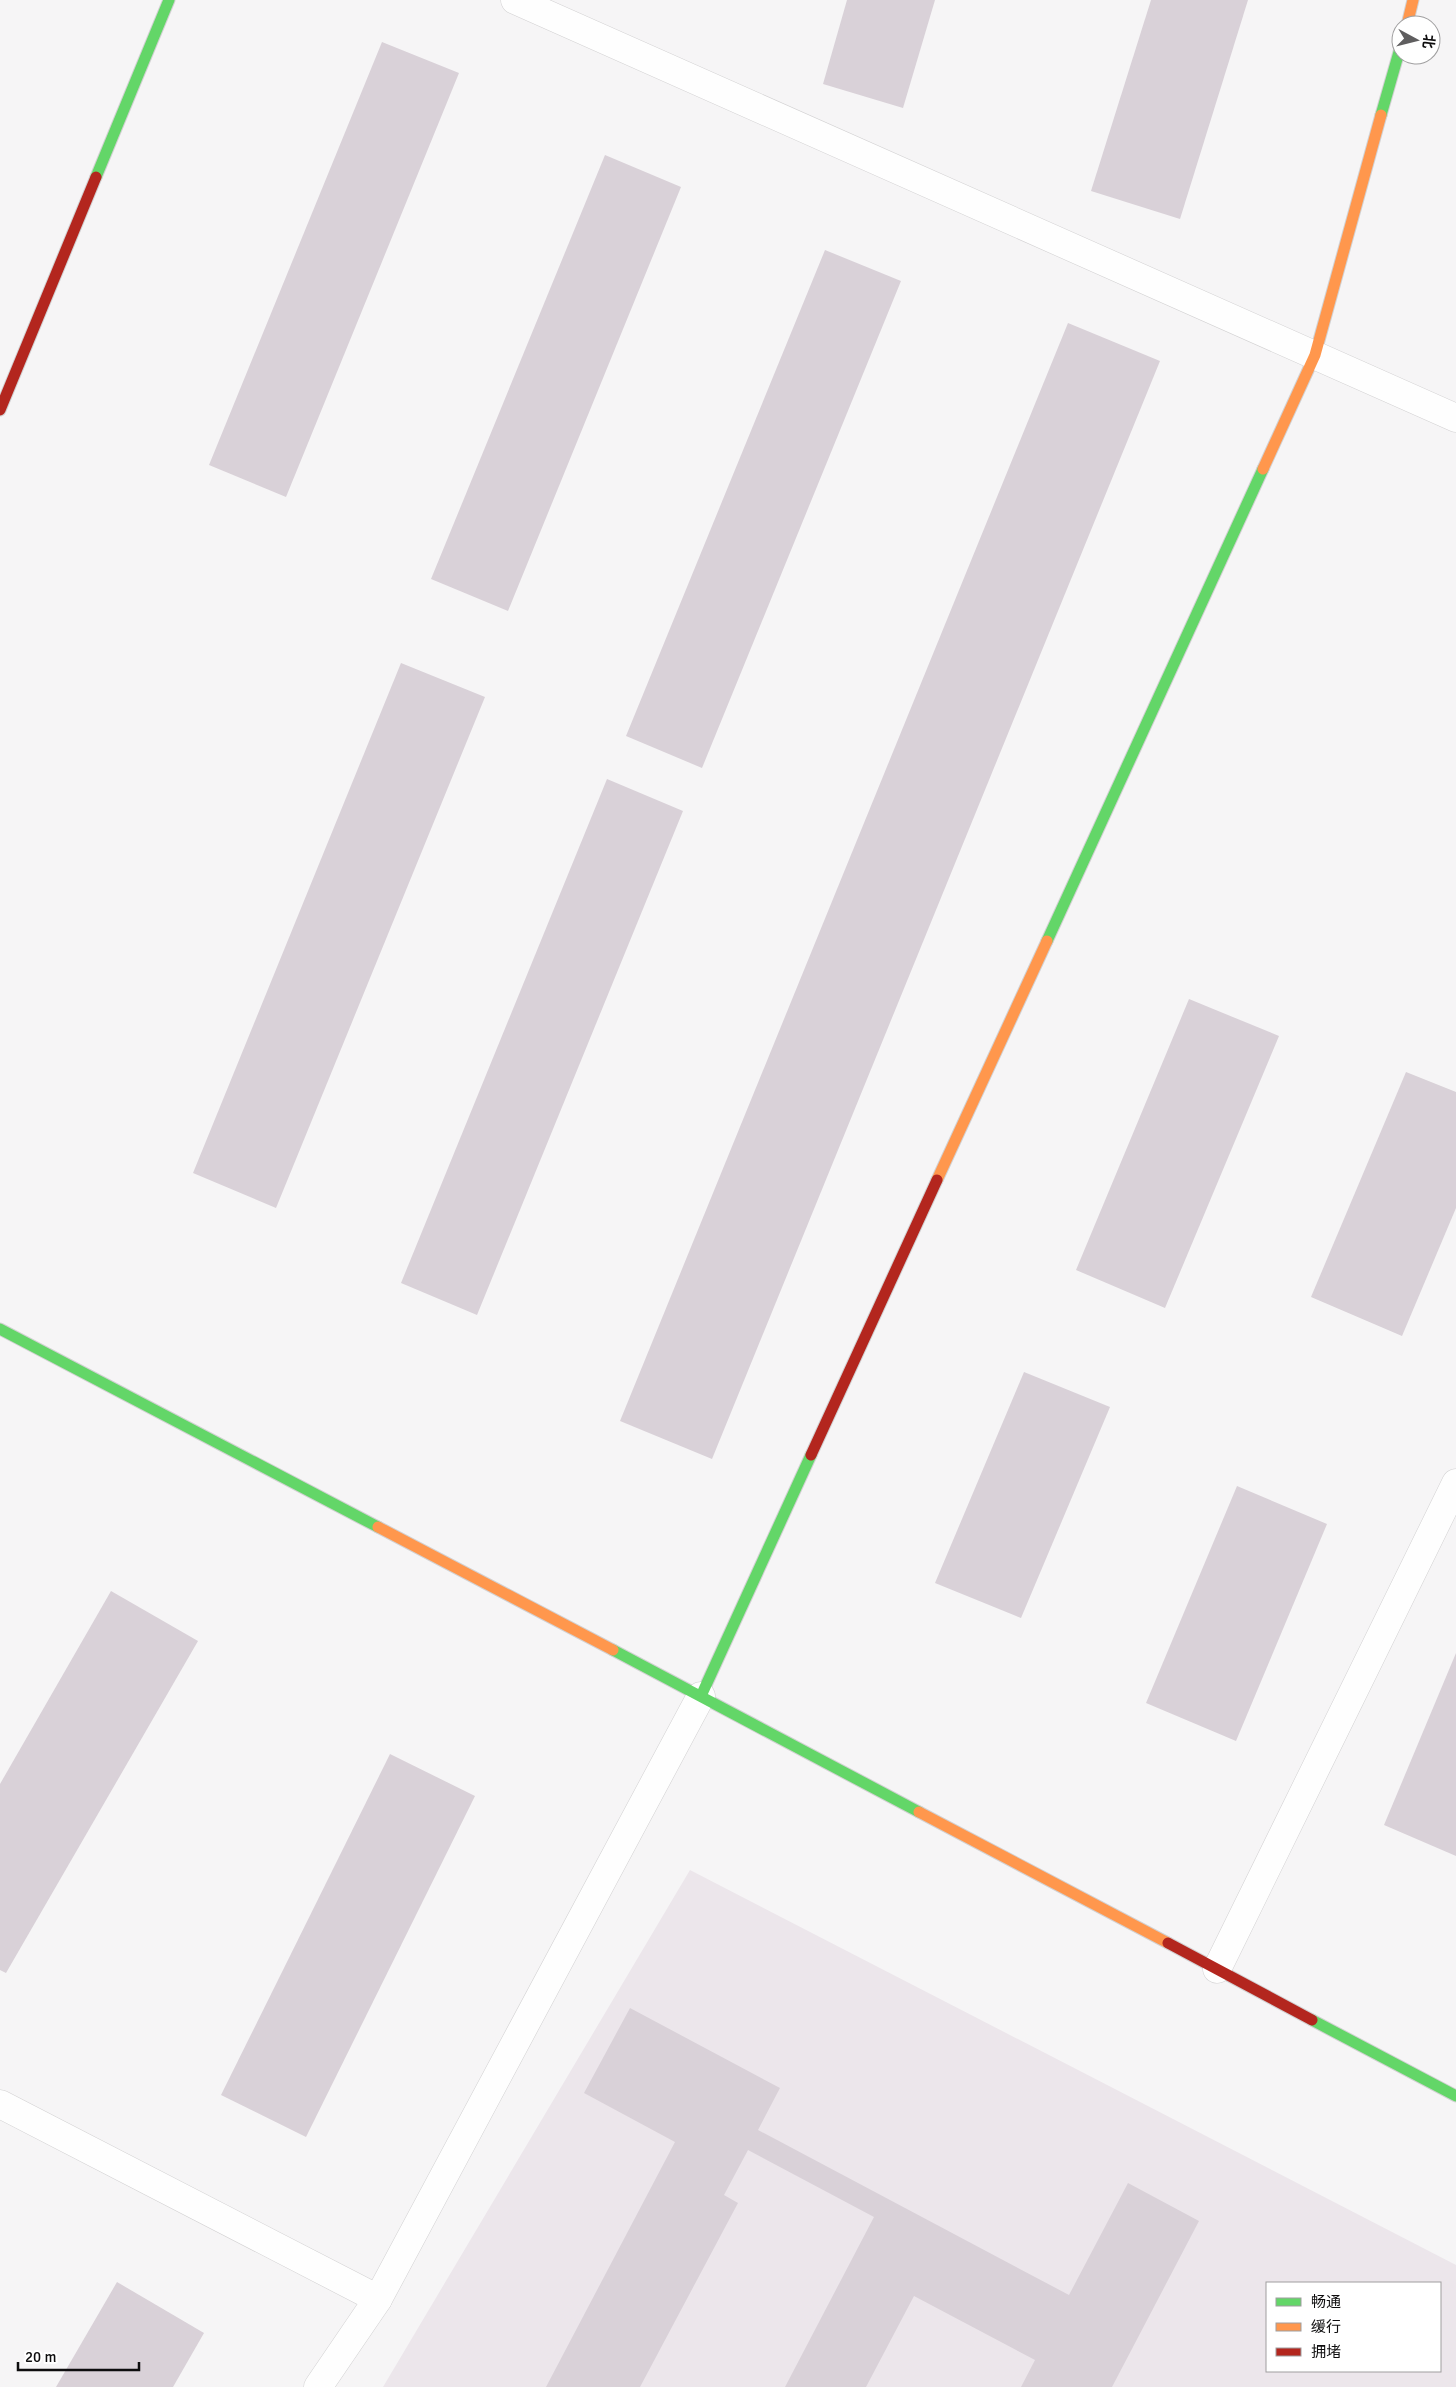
<svg xmlns="http://www.w3.org/2000/svg" width="1456" height="2387" viewBox="0 0 1456 2387" font-family="Signika,'Noto Sans SC',sans-serif">
<style>
.built{fill:#ece6eb;fill-rule:evenodd}
.building{fill:#d9d1d8}
.lines{fill:none;stroke-linecap:round;stroke-linejoin:round}
.street-casing{stroke:#d2d1d2;stroke-width:29}
.fast-casing{stroke:#d2d1d2;stroke-width:13}
.slow-casing{stroke:#d2d1d2;stroke-width:13}
.jam-casing{stroke:#d2d1d2;stroke-width:13}
.street{stroke:#fefefe;stroke-width:28}
.fast{stroke:#63d668;stroke-width:11}
.slow{stroke:#ff974d;stroke-width:11}
.jam{stroke:#b3261e;stroke-width:11}
</style>
<rect width="100%" height="100%" fill="#f6f5f6"/>
<path class="built" d="M690 1870 1456 2265V2387H383ZM1267 2283H1440V2371H1267Z"/>
<g class="building">
<path d="M847 0H935L903 108 823 84Z"/>
<path d="M1151 0H1248L1180 219 1091 191Z"/>
<path d="M382 42 459 73 286 497 209 465Z"/>
<path d="M605 155 681 187 508 611 431 579Z"/>
<path d="M825 250 901 281 702 768 626 736Z"/>
<path d="M1068 323 1160 361 712 1459 620 1421Z"/>
<path d="M401 663 485 697 276 1208 193 1173Z"/>
<path d="M607 779 683 811 477 1315 401 1283Z"/>
<path d="M1189 999 1279 1036 1165 1308 1076 1270Z"/>
<path d="M1406 1072 1456 1092V1208L1402 1336 1311 1297Z"/>
<path d="M1024 1372 1110 1407 1021 1618 935 1583Z"/>
<path d="M1237 1486 1327 1524 1236 1741 1146 1703Z"/>
<path d="M111 1591 198 1641 6 1973 0 1970V1784Z"/>
<path d="M1456 1653V1856L1384 1825Z"/>
<path d="M390 1754 475 1796 306 2137 221 2095Z"/>
<path d="M630 2008 780 2088 758 2130 1069 2295 1128 2183 1199 2221 1112 2387H1021L1035 2360 914 2296 866 2387H785L874 2217 748 2150 724 2195 738 2203 640 2387H546L675 2142 584 2093Z"/>
<path d="M117 2282 204 2333 173 2387H56Z"/>
</g>
<g class="lines">
<g class="street-casing">
<g id="street">
<path d="M515 0 1456 418"/>
<path d="M1217 1969 1456 1483"/>
<path d="M0 2104 378 2299"/>
<path d="M318 2387 378 2299 701 1696"/>
</g>
</g>
<g class="fast-casing">
<g id="fast">
<path d="M1381 115 1401 45"/>
<path d="M96 177 169 0"/>
<path d="M1047 941 1263 469"/>
<path d="M0 1329 378 1527"/>
<path d="M613 1650 919 1812"/>
<path d="M701 1696 811 1455"/>
<path d="M1312 2020 1456 2096"/>
</g>
</g>
<g class="slow-casing">
<g id="slow">
<path d="M1407 25 1413 0"/>
<path d="M1263 469 1315 355 1381 115"/>
<path d="M937 1180 1047 941"/>
<path d="M378 1527 613 1650"/>
<path d="M919 1812 1168 1943"/>
</g>
</g>
<g class="jam-casing">
<g id="jam">
<path d="M0 410 96 177"/>
<path d="M811 1455 937 1180"/>
<path d="M1168 1943 1312 2020"/>
</g>
</g>
<use href="#street" class="street"/>
<use href="#fast" class="fast"/>
<use href="#slow" class="slow"/>
<use href="#jam" class="jam"/>
</g>
<rect x="1266" y="2282" width="175" height="90" fill="#ffffff" stroke="#9f9e9f"/>
<rect x="1276" y="2298" width="25" height="8" fill="#63d668" stroke="#9f9e9f"/>
<text x="1311" y="2307" font-size="15" fill="#0e0d0e">畅通</text>
<rect x="1276" y="2323" width="25" height="8" fill="#ff974d" stroke="#9f9e9f"/>
<text x="1311" y="2332" font-size="15" fill="#0e0d0e">缓行</text>
<rect x="1276" y="2348" width="25" height="8" fill="#b3261e" stroke="#9f9e9f"/>
<text x="1311" y="2357" font-size="15" fill="#0e0d0e">拥堵</text>
<g transform="translate(1416 40) rotate(97)"><circle r="24" fill="#ffffff" stroke="#9f9e9f"/>
<path d="M0-4L9 19L0 12L-9 19Z" fill="#5f5e5f"/>
<text y="-8" font-size="14" font-weight="bold" text-anchor="middle" fill="#0e0d0e">北</text>
</g>
<path d="M18 2362v8h121v-8" fill="none" stroke="#0e0d0e" stroke-width="2.5"/>
<text x="25" y="2362" font-size="15" fill="#0e0d0e" stroke="#ffffff" stroke-width="4" paint-order="stroke">20 m</text>
</svg>
